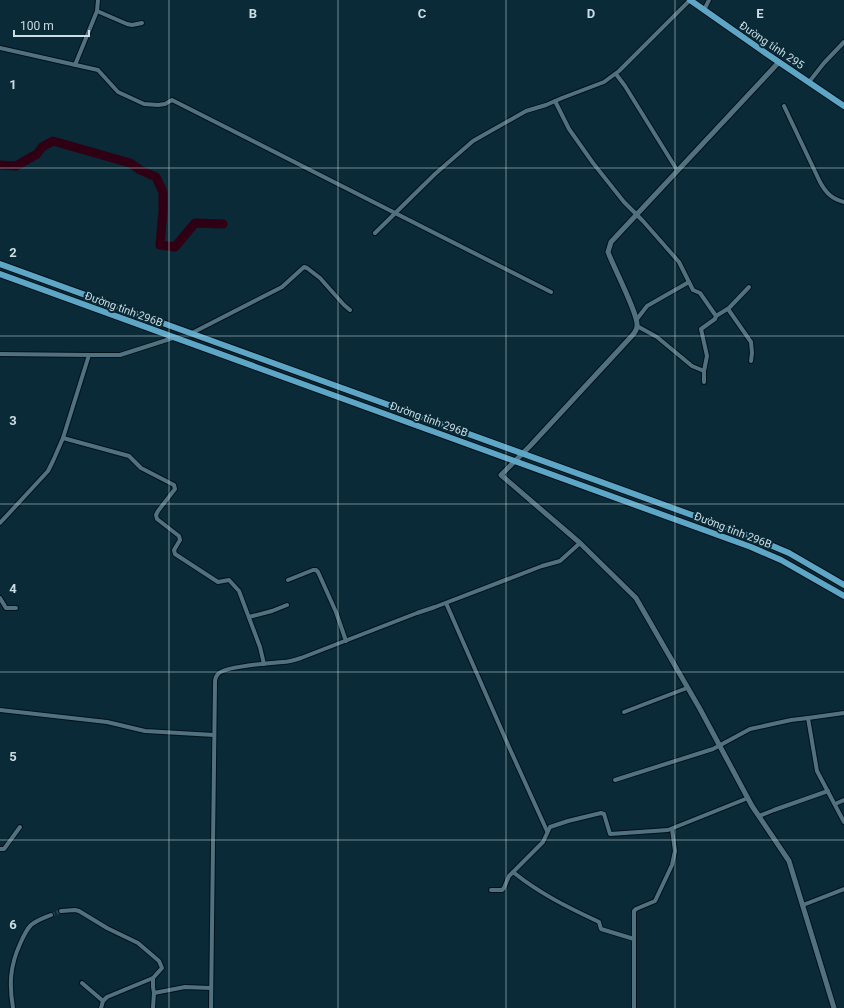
<svg xmlns="http://www.w3.org/2000/svg" width="844" height="1008" viewBox="0 0 844 1008" font-family="Roboto,sans-serif">
<style>
.lines{fill:none;stroke-linecap:round;stroke-linejoin:round}
.river{stroke:#2f0013;stroke-width:9}
.minor-tunnel{stroke:#264550;stroke-width:4;stroke-dasharray:4 2;stroke-linecap:butt}
.minor-casing{stroke:#00111a;stroke-width:6}
.tertiary-casing{stroke:#00111a;stroke-width:7}
.primary-casing{stroke:#00111a;stroke-width:8}
.minor{stroke:#517180;stroke-width:4}
.tertiary{stroke:#517180;stroke-width:5}
.primary{stroke:#5ea6c5;stroke-width:6}
.grid{fill:none;stroke:#cbdce4;stroke-width:1;stroke-opacity:0.55}
.labels{text-anchor:middle;stroke-width:4;stroke-linejoin:round;paint-order:stroke}
.street-label{font-size:11px;fill:#cbdce4;stroke:#092a36}
.grid-label{font-size:13px;text-anchor:middle;font-weight:bold;fill:#cbdce4;stroke:#092a36;stroke-width:4;stroke-linejoin:round;paint-order:stroke}
</style>
<rect width="100%" height="100%" fill="#092a36"/>
<g class="lines">
<path class="river" d="M0 165 16 166 37 154 42 147 53 141 130 163 140 170 156 177 163 192V211L160 245 175 247 195 223 223 224"/>
<path class="minor-tunnel" d="M51 915 61 911"/>
<g class="minor-casing">
<g id="minor">
<path d="M704 10 709 0"/>
<path d="M97 11 127 24 132 25 142 23"/>
<path d="M0 48 98 70 118 92 144 104 158 105 165 104 172 100 551 292"/>
<path d="M75 65 97 11 98 0"/>
<path d="M616 74 625 86 677 170"/>
<path d="M809 82 824 63 844 42"/>
<path d="M555 101 569 129 593 163 624 202 643 221 679 262 693 290 700 293 716 316 715 319 701 329 707 356 704 371V382"/>
<path d="M784 106 820 182C826 193 832 199 844 202"/>
<path d="M375 233 435 174 473 141 526 111 546 105 562 98 604 82 619 71 690 0"/>
<path d="M728 309 751 342 752 353 751 361"/>
<path d="M716 316 729 308 749 287"/>
<path d="M637 319 647 306 689 282"/>
<path d="M637 326 657 337 692 366 704 371"/>
<path d="M192 333 282 287 304 267 307 268 320 278 344 305 350 310"/>
<path d="M0 354 89 355"/>
<path d="M63 438 89 355H120L173 338"/>
<path d="M0 523 48 471 53 461 63 438 129 456 141 468 174 485 175 489 158 511 156 515 157 519 179 536 180 540 174 550 175 554 218 582 229 580 239 591 260 647 264 664"/>
<path d="M288 580 313 570H316L318 572 336 612 346 641"/>
<path d="M0 598 6 608H16"/>
<path d="M446 603 509 747 547 831"/>
<path d="M249 617 272 611 287 605"/>
<path d="M0 710 107 722 145 731 214 735"/>
<path d="M624 712 687 688"/>
<path d="M808 718 844 713"/>
<path d="M615 780 713 749 750 729 791 720 808 718 817 771 844 822"/>
<path d="M835 804 844 800"/>
<path d="M759 816 774 810 828 791"/>
<path d="M0 849H4L20 827"/>
<path d="M513 872C539 893 567 907 597 921L599 922 601 929 634 939V1008"/>
<path d="M491 890H502L504 888 509 876 543 842 550 827 568 821 601 813 604 814 610 834 668 830 748 798"/>
<path d="M803 905 844 889"/>
<path d="M61 911 75 910 79 911 107 928 138 943 159 961 162 968 153 978V987L154 993 185 987 211 988"/>
<path d="M634 939V911L636 909 655 901 672 865 675 851 672 829"/>
<path d="M82 983 103 1001"/>
<path d="M13 1008C9 984 10 966 20 944 23 937 26 930 31 925 37 920 44 918 51 915"/>
<path d="M101 1008 103 1001 107 997 153 978"/>
<path d="M153 1008 154 993"/>
<path d="M211 1008 215 683C215 680 216 676 218 674 225 666 271 663 283 662 289 662 295 660 301 658L417 613 435 607 542 566 560 561 580 543"/>
</g>
</g>
<g class="tertiary-casing">
<path id="tertiary" d="M779 62 611 242 608 252C613 266 639 316 637 326 637 331 633 335 629 339L530 446 501 475 580 543 636 598 700 709 752 806 789 861 834 1008"/>
</g>
<g class="primary-casing">
<g id="primary">
<path d="M690 0 767 54 844 106"/>
<path d="M0 264 747 535 789 553 844 585"/>
<path d="M0 274 751 547 781 560 844 596"/>
</g>
</g>
<use href="#minor" class="minor"/>
<use href="#tertiary" class="tertiary"/>
<use href="#primary" class="primary"/>
</g>
<path class="grid" d="M169 0V1008M338 0V1008M506 0V1008M675 0V1008M0 168H844M0 336H844M0 504H844M0 672H844M0 840H844"/>
<g class="labels">
<g class="street-label">
<text transform="translate(772 45) rotate(34)" y="4">Đường tỉnh 295</text>
<text transform="translate(124 309) rotate(20)" y="4">Đường tỉnh 296B</text>
<text transform="translate(429 419) rotate(20)" y="4">Đường tỉnh 296B</text>
<text transform="translate(733 530) rotate(21)" y="4">Đường tỉnh 296B</text>
</g>
</g>
<g class="grid-label">
<text x="253" y="18">B</text>
<text x="422" y="18">C</text>
<text x="591" y="18">D</text>
<text x="760" y="18">E</text>
<text x="13" y="89">1</text>
<text x="13" y="257">2</text>
<text x="13" y="425">3</text>
<text x="13" y="593">4</text>
<text x="13" y="761">5</text>
<text x="13" y="929">6</text>
</g>
<path d="M14 30v6h75v-6" fill="none" stroke="#cbdce4" stroke-width="2"/>
<text x="20" y="30" font-size="12" fill="#cbdce4" stroke="#092a36" stroke-width="3" paint-order="stroke">100 m</text>
</svg>
